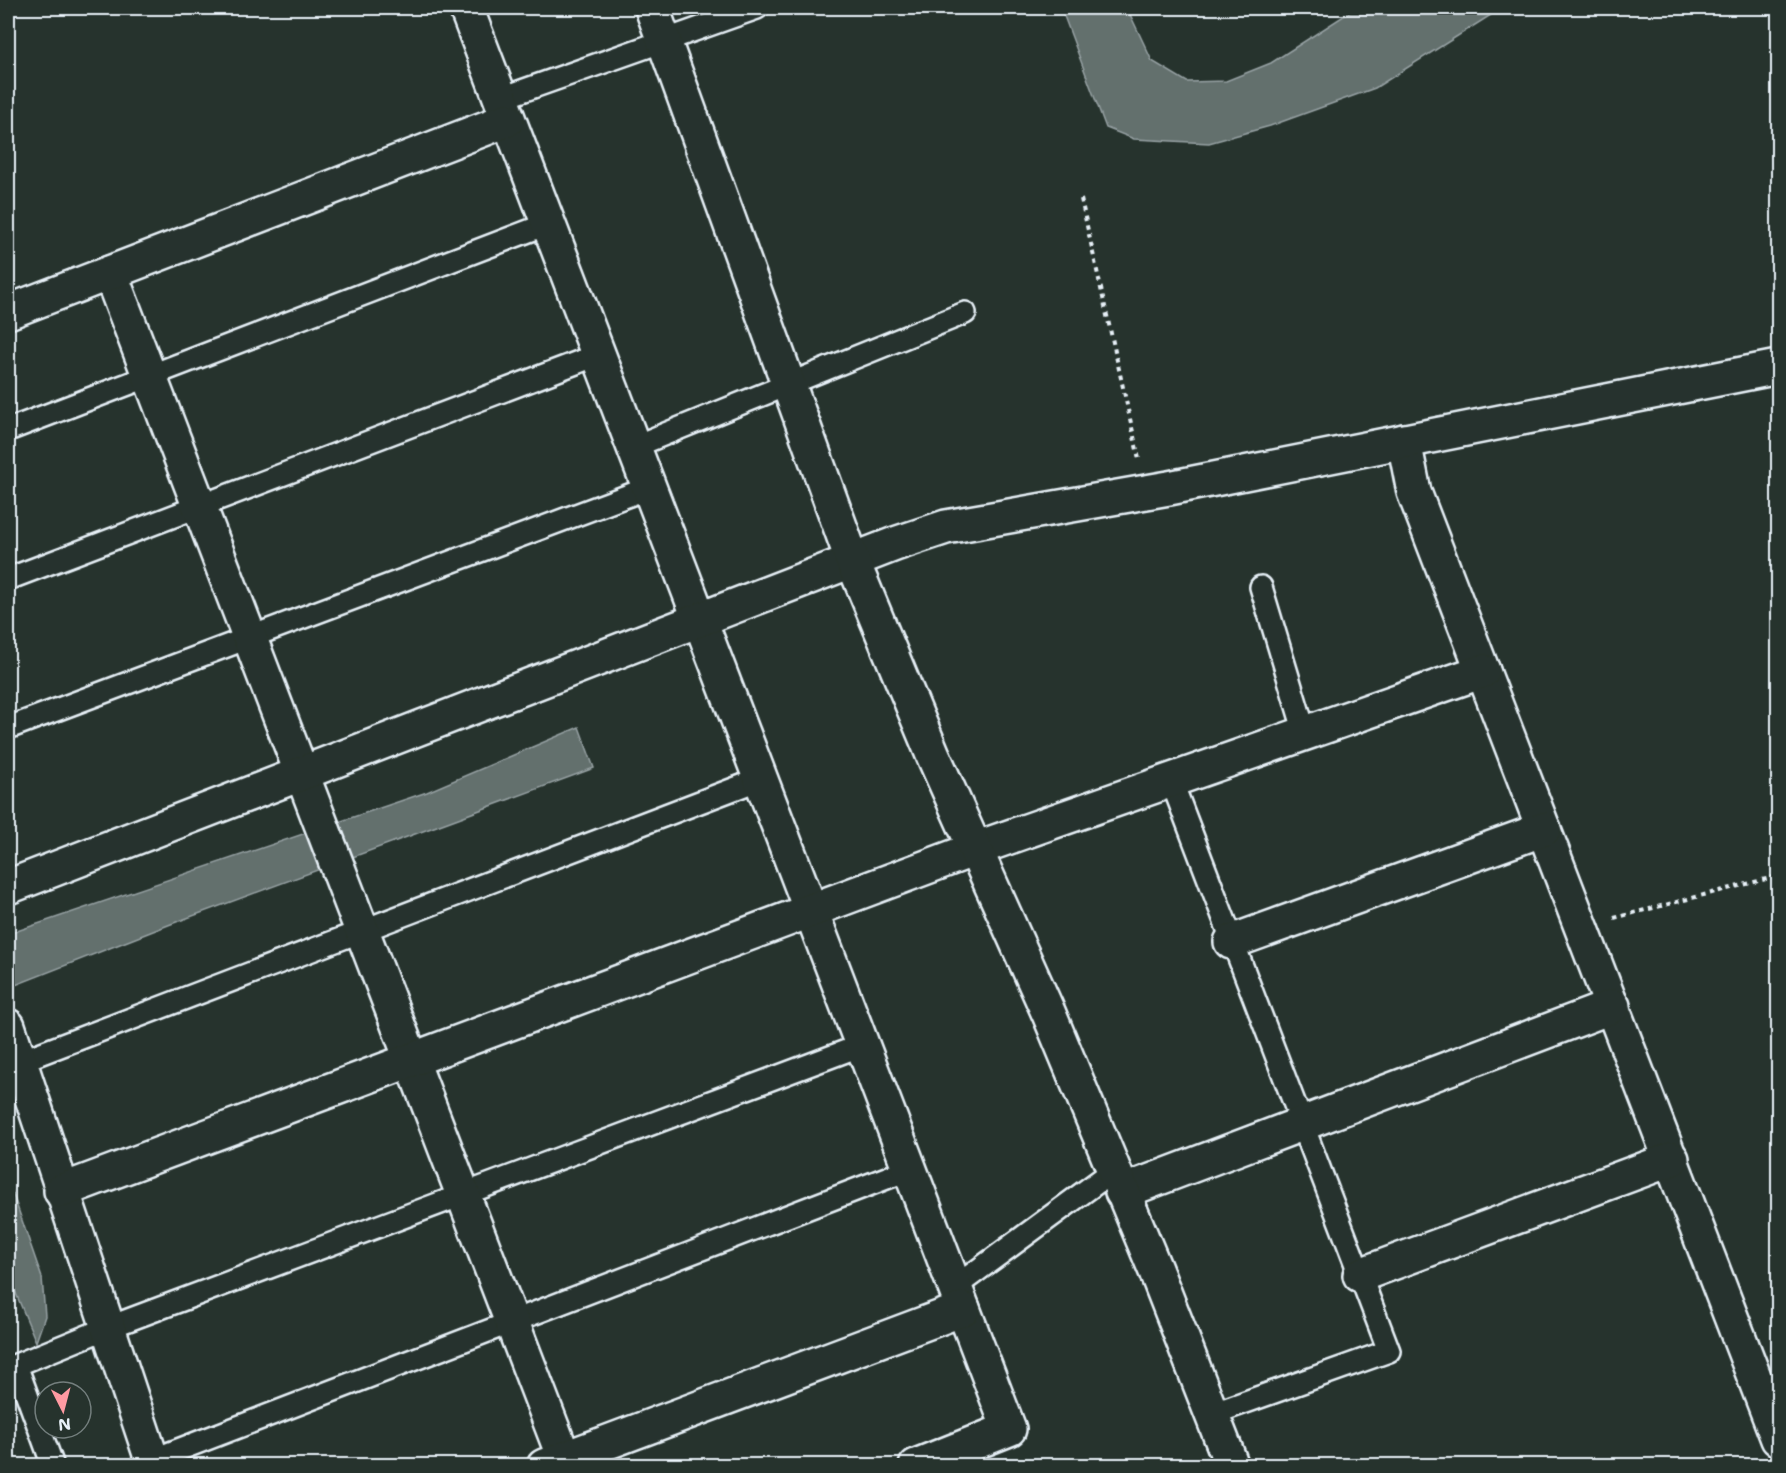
<svg xmlns="http://www.w3.org/2000/svg" width="1786" height="1473" viewBox="0 0 1786 1473" font-family="'Shantell Sans',sans-serif">
<style>
.water{fill:#636f6d;stroke:#98a3a5;stroke-width:1.5}
.lines{fill:none;stroke-linecap:round;stroke-linejoin:round}
.service-casing{stroke:#e8f1f8;stroke-width:26}
.minor-casing{stroke:#e8f1f8;stroke-width:38}
.tertiary-casing{stroke:#e8f1f8;stroke-width:38}
.path{stroke:#e8f1f8;stroke-width:4;stroke-dasharray:4.5 4.5;stroke-linecap:butt}
.service{stroke:#26332d;stroke-width:21}
.minor{stroke:#26332d;stroke-width:33}
.tertiary{stroke:#26332d;stroke-width:33}
</style>
<rect width="100%" height="100%" fill="#26332d"/>
<filter id="ink" filterUnits="userSpaceOnUse"><feTurbulence type="fractalNoise" baseFrequency=".0167" numOctaves="2"/><feDisplacementMap in="SourceGraphic" scale="12" xChannelSelector="R" yChannelSelector="G"/><feConvolveMatrix kernelMatrix="1 2 1 2 8 2 1 2 1" color-interpolation-filters="sRGB"/></filter>
<g filter="url(#ink)">
<g class="water">
<path d="M1061 8H1127L1152 61 1187 82 1226 81 1271 63 1356 8H1502L1375 88 1270 126 1209 143 1134 139 1106 128Z"/>
<path d="M579 727 594 768 171 924 8 988V934L427 792Z"/>
<path d="M8 1180 42 1278 45 1316 36 1342 8 1274Z"/>
</g>
<g class="lines">
<g class="service-casing">
<g id="service">
<path d="M499 99 757 8"/>
<path d="M8 430 547 224"/>
<path d="M633 447 965 313"/>
<path d="M8 579 597 355"/>
<path d="M1261 587 1305 733"/>
<path d="M8 728 648 488"/>
<path d="M1171 780 1389 1351 1212 1414"/>
<path d="M18 1062 760 779"/>
<path d="M955 1287 1114 1170"/>
<path d="M152 1460 910 1169"/>
<path d="M53 1466 16 1365 107 1328 862 1045"/>
</g>
</g>
<g class="minor-casing">
<g id="minor">
<path d="M466 8 1009 1429 916 1466"/>
<path d="M110 273 564 1458"/>
<path d="M8 312 507 120"/>
<path d="M1404 441 1414 492 1778 1439"/>
<path d="M8 887 895 544 946 527 1169 488 1778 367"/>
<path d="M1231 942 1544 829"/>
<path d="M8 1026 154 1466"/>
<path d="M61 1191 975 849 1483 671"/>
<path d="M1122 1192 1613 1006"/>
<path d="M1360 1275 1672 1159"/>
<path d="M544 1466 963 1309"/>
</g>
</g>
<g class="tertiary-casing">
<path id="tertiary" d="M652 8 853 562 933 755 1049 1014 1155 1269 1232 1466"/>
</g>
<g class="path">
<path d="M1081 199 1139 459"/>
<path d="M1614 918 1778 876"/>
</g>
<use href="#service" class="service"/>
<use href="#minor" class="minor"/>
<use href="#tertiary" class="tertiary"/>
</g>
</g>
<rect width="1786" height="1473" fill="none" stroke="#26332d" stroke-width="30"/>
<rect x="15" y="15" width="1756" height="1443" fill="none" stroke="#e8f1f8" stroke-width="2" filter="url(#ink)"/>
<g transform="translate(63 1410) rotate(174)"><circle r="28" fill="#26332d" stroke="#747f7e" stroke-width="1.5"/>
<path d="M0-4.5L10 22L0 15L-10 22Z" fill="#ff9aa2"/>
<text y="-9" font-size="16" font-weight="bold" text-anchor="middle" fill="#e8f1f8">N</text>
</g>
</svg>
